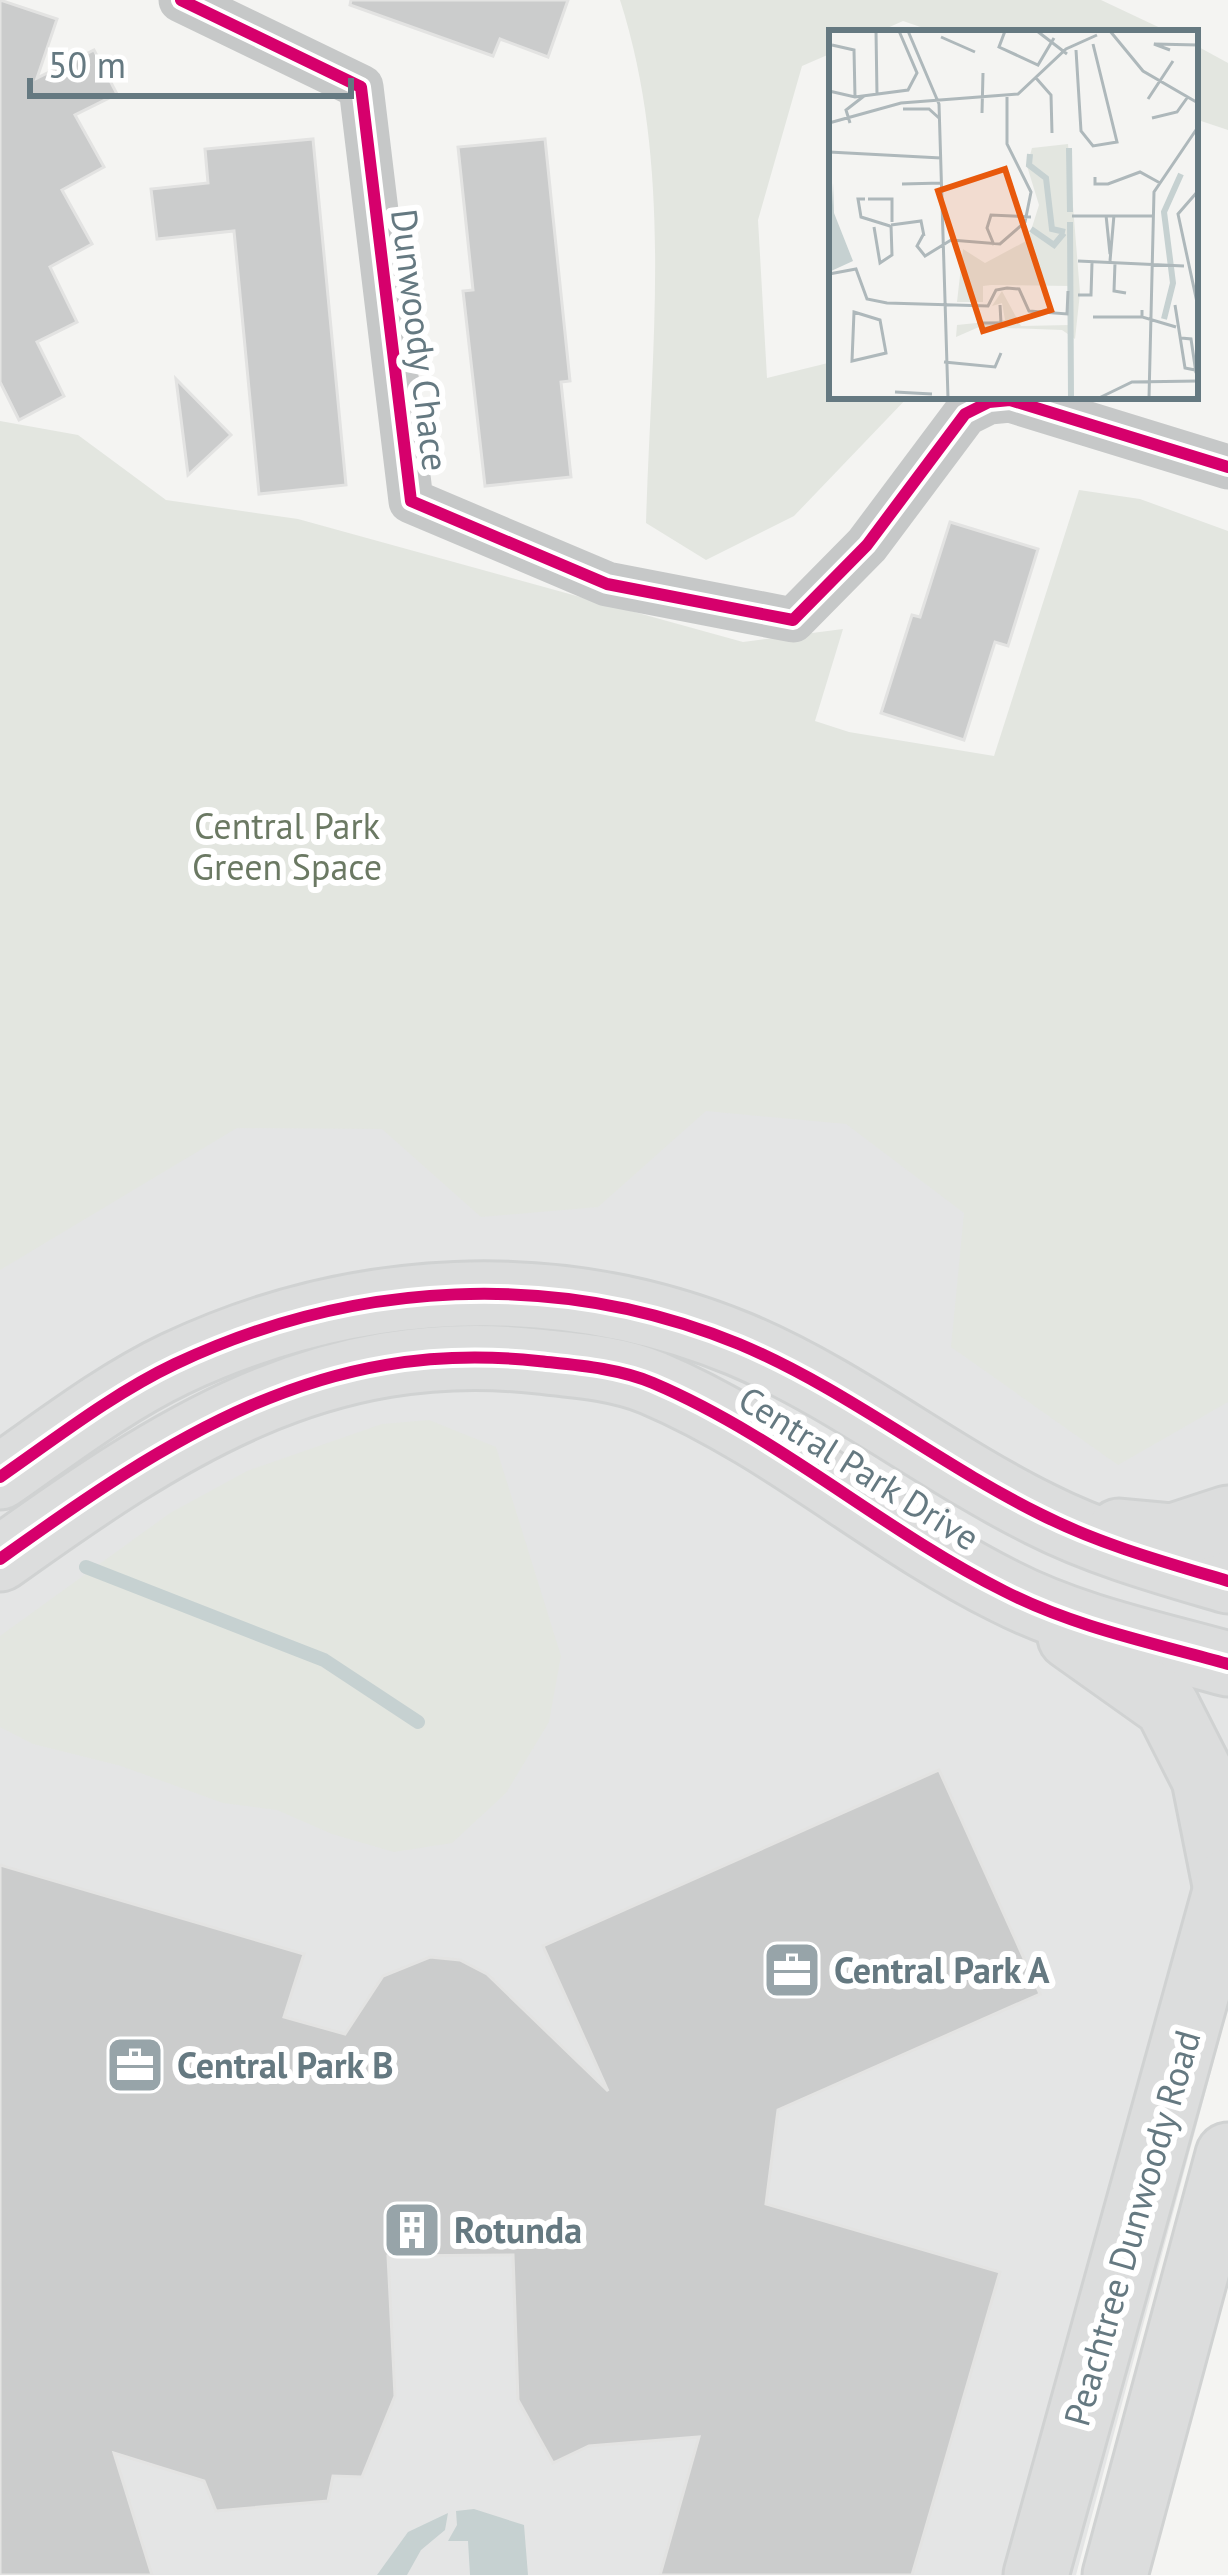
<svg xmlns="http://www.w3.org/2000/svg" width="1228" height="2575" viewBox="0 0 1228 2575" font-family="'PT Sans',sans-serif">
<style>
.built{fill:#e4e5e5}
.green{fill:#e3e6e0}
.water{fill:#c6d1d1}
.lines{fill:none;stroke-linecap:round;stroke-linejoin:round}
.stream{stroke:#c6d1d1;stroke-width:14}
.building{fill:#cbcccc;stroke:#e3e3e2;stroke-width:3}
.secondary-casing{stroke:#d0d2d2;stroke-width:69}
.street{stroke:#c6c8c8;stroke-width:45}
.secondary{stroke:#dcdddd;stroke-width:63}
.cycleway-casing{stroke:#fff;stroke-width:20}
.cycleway{stroke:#d6006c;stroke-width:12}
.labels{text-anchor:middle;stroke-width:12;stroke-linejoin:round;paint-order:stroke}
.street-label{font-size:36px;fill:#657981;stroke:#fff}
.park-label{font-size:36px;fill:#6b7963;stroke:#fff}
.poi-label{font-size:36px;font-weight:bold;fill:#657981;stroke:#fff;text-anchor:start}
.inset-river{fill:none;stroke:#c6d1d1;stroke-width:6}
.inset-road{fill:none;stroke:#aeb8bb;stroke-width:3}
.view{fill:#e8590c;fill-opacity:0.15;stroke:#e8590c;stroke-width:6}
.inset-edge{fill:none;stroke:#657981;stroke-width:6}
</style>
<rect width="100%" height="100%" fill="#f4f4f2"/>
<path class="built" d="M0 644 1228 1158V2008L1076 2575H0Z"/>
<g class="green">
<path d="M620 0H1101L1171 33H938L903 21 876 33H832V53L802 66 758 220 767 378 832 362V396H909L794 516 706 560 646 523C651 349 674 168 620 0Z"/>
<path d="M1195 45 1228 63V130L1195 119Z"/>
<path d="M0 421 78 435 166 500 298 519 743 642 843 629 815 721 849 732 994 756 1079 490 1140 499 1228 531V1402L1118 1465 951 1347 964 1213 846 1124 706 1111 598 1207 481 1217 382 1129 237 1128 0 1270Z"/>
<path d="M429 1420 496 1447 561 1656 549 1722 506 1793 452 1843 394 1852 332 1834 277 1810 223 1803 121 1766 33 1744 0 1727V1636L170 1513 247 1471 382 1424Z"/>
</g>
<g class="water">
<path d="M474 2509 524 2525 528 2575H470L468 2541H448L457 2525 456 2511Z"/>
<path d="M448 2513 445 2530 421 2550 407 2575H377L408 2532Z"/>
</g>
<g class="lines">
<path class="stream" d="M86 1567 324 1660 418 1722"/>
</g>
<g class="building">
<path d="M0 0 57 19 37 78 94 50 117 94 75 115 104 167 62 190 92 244 50 267 77 322 37 342 64 396 19 420 0 382Z"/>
<path d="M351 0H568L548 57 500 39 493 56 350 5Z"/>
<path d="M313 139 346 485 259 494 234 231 157 239 151 189 208 183 205 149Z"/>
<path d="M545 139 570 381 561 382 571 477 485 486 463 291 473 290 458 147Z"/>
<path d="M176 379 231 435 188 475Z"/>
<path d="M950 522 1038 549 1008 646 995 642 964 740 881 713 912 615 920 617Z"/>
<path d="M939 1770 1040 1994 778 2110 766 2204 1000 2272 912 2575H660L699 2437 589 2446 553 2463 518 2400 513 2255 388 2256 395 2396 362 2477 333 2476 328 2501 216 2511 204 2481 114 2453 152 2575H0V1865L304 1954 284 2017 345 2034 383 1976 430 1957 460 1960 487 1974 608 2091 543 1946Z"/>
</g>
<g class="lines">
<g class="secondary-casing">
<g id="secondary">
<path d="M0 1477C56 1438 114 1393 175 1364 353 1280 557 1269 739 1344 846 1389 937 1463 1040 1514 1099 1544 1164 1562 1228 1581"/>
<path d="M1119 1531 1173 1536 1228 1518"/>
<path d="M0 1559C169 1438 321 1337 538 1361 575 1365 618 1368 653 1383 780 1437 882 1530 1004 1591 1074 1627 1153 1643 1228 1664"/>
<path d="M1070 1637 1167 1706 1204 1779 1226 1890"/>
<path d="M1036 2575 1228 1881"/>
<path d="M1115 2575 1228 2155"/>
</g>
</g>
<path class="street" d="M181 0 361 87 411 501 607 584 793 620 867 545 965 414 989 402 1010 400 1228 467"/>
<use href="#secondary" class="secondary"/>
<g class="cycleway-casing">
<g id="cycleway">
<path d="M181 0 361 87 411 501 607 584 793 620 867 545 965 414 989 402 1010 400 1228 467"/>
<path d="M0 1477C56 1438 114 1393 175 1364 353 1280 557 1269 739 1344 846 1389 937 1463 1040 1514 1099 1544 1164 1562 1228 1581"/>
<path d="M0 1559C169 1438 321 1337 538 1361 575 1365 618 1368 653 1383 780 1437 882 1530 1004 1591 1074 1627 1153 1643 1228 1664"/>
</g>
</g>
<use href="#cycleway" class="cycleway"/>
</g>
<defs>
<g id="office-square" transform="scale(3)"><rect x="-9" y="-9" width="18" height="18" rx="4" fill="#97a4a9" stroke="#fff"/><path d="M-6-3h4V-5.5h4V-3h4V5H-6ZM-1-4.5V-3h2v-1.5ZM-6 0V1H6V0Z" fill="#fff"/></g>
<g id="building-square" transform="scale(3)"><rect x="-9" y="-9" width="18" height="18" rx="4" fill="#97a4a9" stroke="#fff"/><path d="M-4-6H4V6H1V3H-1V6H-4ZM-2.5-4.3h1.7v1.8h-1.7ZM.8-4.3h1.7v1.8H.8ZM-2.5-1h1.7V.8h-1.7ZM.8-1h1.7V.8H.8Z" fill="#fff"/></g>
</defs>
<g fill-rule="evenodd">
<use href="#office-square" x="792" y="1970"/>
<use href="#office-square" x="135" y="2065"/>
<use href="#building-square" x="412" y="2230"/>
</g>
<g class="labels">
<g class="street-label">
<text transform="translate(420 340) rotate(83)" y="13">Dunwoody Chace</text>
<text transform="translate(859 1468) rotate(32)" y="13">Central Park Drive</text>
<text transform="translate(1132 2228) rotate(-74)" y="13">Peachtree Dunwoody Road</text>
</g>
<g class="park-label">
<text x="287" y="839">Central Park<tspan x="287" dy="41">Green Space</tspan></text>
</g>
<g class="poi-label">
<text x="834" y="1983">Central Park A</text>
<text x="177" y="2078">Central Park B</text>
<text x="454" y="2243">Rotunda</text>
</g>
</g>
<g transform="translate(829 30)">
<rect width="369" height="369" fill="#f4f4f2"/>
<path d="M239 114 251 263 246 309 233 300 150 297 127 307 128 295 176 290 173 273 163 276 173 261 192 296 241 295 242 256 162 255 154 256V272H128L134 219 156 233 199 210 210 175 198 136 203 118Z" fill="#e3e6e0"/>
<path d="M4 153 5 183 24 231 0 242Z" fill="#c6d1d1"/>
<path class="inset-river" d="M240 118 241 182M201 124 200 135 217 148 223 199 236 202M241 192 242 368M202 199 225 215 235 203M335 289 344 253 335 182 352 144"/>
<path class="inset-road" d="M47 1 48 65M79 1 110 74 119 368M176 1 170 17 209 35 225 8M208 1 238 24M281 1 314 41 369 73M112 7 146 22M3 15 25 20 26 67M247 20 252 101 264 116 288 112 264 14M341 20 325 14 369 15M207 48 222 65 223 103M0 61 26 67 79 60 88 43 70 1M319 69 344 31M74 79H100L110 88M153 83 154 43M323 88 348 82 358 68M0 93 72 73 189 64 237 19 268 5M21 93 17 80 35 66M0 122 112 128M266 147V154H279L311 142 331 153M73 154 113 153M369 161 349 184 369 277M36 169H29L32 187 61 196M39 169H63V192M277 185 281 224M243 186H323M62 195 92 191 95 206M45 197 51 233 63 225 62 195M94 205 88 216 96 226 122 210 171 214 196 192 202 162 178 114V65M165 215 158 198 162 185 202 187M249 231 355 236M281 231 285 185M286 233 285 261 297 263M0 244 27 239 38 269 58 273 159 276 167 260 178 258 190 259 200 281 238 284 239 261M249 265H262L263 233M346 275 356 338 366 340M147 276 150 293H172L171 275M313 280V287L347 297M25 282 51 290 57 323 23 331ZM264 287H313M352 308 362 309 367 343M115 332 166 337 172 323M66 362 103 364M270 368 303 352 369 351M320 368 325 162 369 97"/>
<path class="view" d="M176 139 222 280 154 301 109 161Z"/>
<rect width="369" height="369" class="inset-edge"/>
</g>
<path d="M30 78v18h321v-18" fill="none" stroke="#657981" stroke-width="6"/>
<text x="48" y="78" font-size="36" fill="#657981" stroke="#ffffff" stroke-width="9" paint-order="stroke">50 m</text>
</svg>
